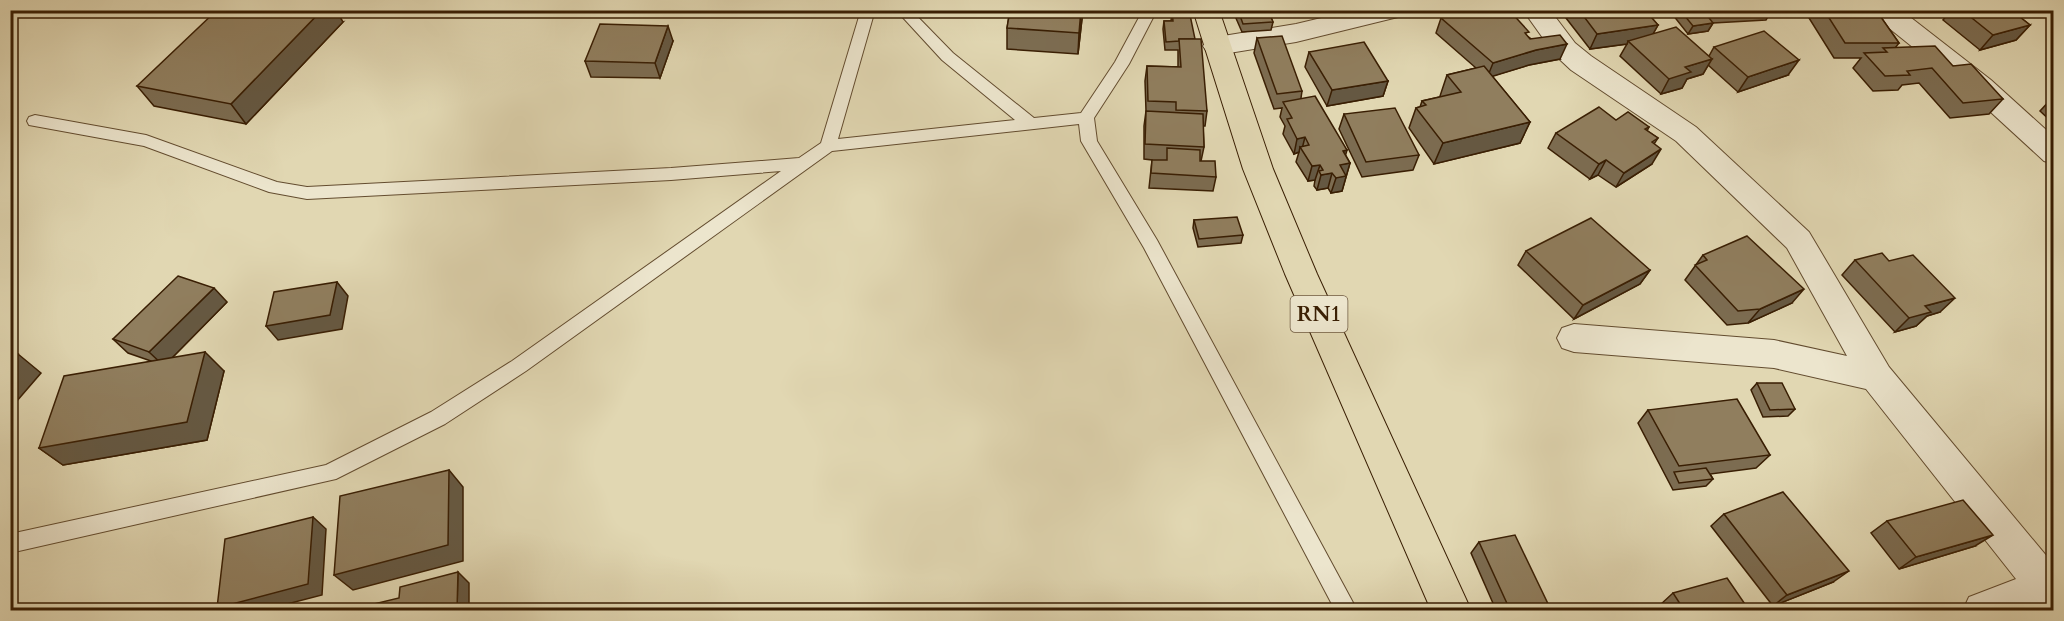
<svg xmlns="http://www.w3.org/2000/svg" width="2064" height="621" viewBox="0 0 2064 621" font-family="Cardo,serif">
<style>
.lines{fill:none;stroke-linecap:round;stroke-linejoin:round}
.service-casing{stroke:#634c2f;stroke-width:2}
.minor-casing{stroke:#634c2f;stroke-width:2}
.trunk-casing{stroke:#391e03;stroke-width:2}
.service{fill:#ece5cd;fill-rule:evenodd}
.minor{fill:#ece5cd;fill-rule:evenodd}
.trunk{fill:#e1d7b2;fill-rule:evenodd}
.wall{fill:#7c6c51;stroke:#391e03;stroke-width:1.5}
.shaded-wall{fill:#655842;stroke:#391e03;stroke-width:1.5}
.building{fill:#907e5e;stroke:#391e03;stroke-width:1.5}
.labels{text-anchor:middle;stroke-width:4.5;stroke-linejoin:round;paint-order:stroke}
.shield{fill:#ece5cd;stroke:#6f5a40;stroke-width:1.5}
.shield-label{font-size:21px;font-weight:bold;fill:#391e03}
</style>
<rect width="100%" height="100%" fill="#e1d7b2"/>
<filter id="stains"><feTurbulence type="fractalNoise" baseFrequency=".00333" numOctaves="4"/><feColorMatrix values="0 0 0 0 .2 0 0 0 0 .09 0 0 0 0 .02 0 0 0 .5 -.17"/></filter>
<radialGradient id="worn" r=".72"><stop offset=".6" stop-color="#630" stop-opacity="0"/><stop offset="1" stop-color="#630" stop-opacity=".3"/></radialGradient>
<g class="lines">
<g class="service-casing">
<path id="service" d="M861 10H875L838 139 1015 120 942 60 896 10H911L953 53 1034 118 1081 113 1115 62 1143 10H1157L1129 64 1094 118 1097 141 1157 240 1357 610H1335L1144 248 1081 141 1079 124 832 151 526 371 445 424 336 479 10 553V534L326 465 431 412 512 361 781 171 671 180 307 199 269 192 144 146 29 125 27 121 29 117 35 115 146 135 277 182 307 187 671 168 799 158 821 143Z"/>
</g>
<g class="minor-casing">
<g id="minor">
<path d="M1355 10H1406L1402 16 1296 42 1217 55 1207 52 1203 46 1207 40 1217 37 1296 24Z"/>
<path d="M1523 10H1550L1575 43 1591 56 1696 127 1809 232 1889 367 2054 565V602L2030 610H1963L1969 597 2016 579 1866 389 1774 368 1574 352 1562 348 1557 338 1562 328 1574 324 1774 340 1847 356 1787 248 1676 141 1571 70 1555 55Z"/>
<path d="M1870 10H1901L1991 80 2054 137V164L2044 161 1971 94 1874 16Z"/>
</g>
</g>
<g class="trunk-casing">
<path id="trunk" d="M1193 10H1219L1273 169 1317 274 1471 610H1431L1285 274 1243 169Z"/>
</g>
<use href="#service" class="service"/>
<use href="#minor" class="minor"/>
<use href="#trunk" class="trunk"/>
</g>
<g class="wall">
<path d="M1010 10H1083L1078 54 1007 49V28Z"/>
<path d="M1172 10 1207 111 1205 126H1203L1204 147 1201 161 1216 177 1213 191 1149 188 1152 160 1144 159V126L1146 111 1145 81 1147 66 1178 67V50H1165L1163 29 1164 21H1171Z"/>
<path d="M1236 10H1299V11H1268L1273 22 1271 30 1242 32 1235 16Z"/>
<path d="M1569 10H1645L1658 25 1653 34 1709 56 1714 47 1788 75 1738 92 1708 65 1703 74 1687 79 1682 88 1661 94 1620 56 1627 44 1590 49 1566 18Z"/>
<path d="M1669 10H1772L1766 20 1713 23 1708 31 1688 34Z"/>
<path d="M1814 10H1876L1899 43 1895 48 1953 66 2003 99 1989 114 1950 118 1919 83 1902 85 1898 90 1873 91 1853 68 1861 58H1834L1809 18Z"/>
<path d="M1951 10H2011L2030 25 2016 40 1980 50 1943 20Z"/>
<path d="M1441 18 1527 36 1560 59 1529 65 1492 76 1530 122 1520 143 1434 164 1409 128 1416 108 1420 107 1422 101 1440 97V96L1447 75 1476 68 1436 33Z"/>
<path d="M343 22 246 124 154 106 137 86Z"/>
<path d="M1257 38 1302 91 1301 98 1346 156 1350 163 1342 191 1331 193 1328 188 1317 190 1314 186 1315 180 1308 181 1296 162 1299 152 1294 154 1283 134 1285 126 1280 117 1282 108 1274 109 1254 53Z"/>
<path d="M673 41 660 78 591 77 585 61Z"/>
<path d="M1309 52 1388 81 1383 96 1327 106 1305 67Z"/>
<path d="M2054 96V124L2040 111Z"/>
<path d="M1344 114 1419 155 1413 170 1362 177 1339 129Z"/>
<path d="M1616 120 1649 127 1647 131 1658 138 1654 144 1652 164 1616 187 1598 175 1590 179 1548 148 1556 133Z"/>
<path d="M1194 220 1243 235 1241 243 1198 247 1193 228Z"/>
<path d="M1526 251 1650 270 1640 284 1574 319 1518 265Z"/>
<path d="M1703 255 1792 303 1748 323 1727 325 1685 280Z"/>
<path d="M1855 260 1889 261 1940 312 1927 316 1916 326 1895 332 1842 275Z"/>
<path d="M227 302 172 358 224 371 207 440 63 465 39 448 151 361 128 353 113 339Z"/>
<path d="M1757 383 1795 409 1788 416 1763 417 1751 390Z"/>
<path d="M1648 410 1770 455 1756 468 1710 474 1713 479 1706 486 1673 490 1638 423Z"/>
<path d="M1724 514 1833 582 1773 606 1711 526Z"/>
<path d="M1887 521 1975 546 1899 569 1871 533Z"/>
<path d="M1479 542 1551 610H1496L1471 553Z"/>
<path d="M1673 593 1749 610H1665L1661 604Z"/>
</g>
<g class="shaded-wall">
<path d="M322 10H336L343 22 246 124 231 104Z"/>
<path d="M1081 10H1083L1078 54 1079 33Z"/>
<path d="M1713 23 1708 31 1688 34 1693 26Z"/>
<path d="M1658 25 1649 41H1628L1627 44 1590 49 1597 34Z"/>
<path d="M2030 25 2016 40 1980 50 1993 35Z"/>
<path d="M668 26 673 41 660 78 655 63Z"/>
<path d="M1567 44 1560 59 1529 65 1487 78 1493 63 1536 50Z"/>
<path d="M1712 59 1703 74 1687 79 1682 88 1661 94 1669 79 1685 67Z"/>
<path d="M1799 60 1788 75 1738 92 1748 77Z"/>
<path d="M1388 81 1383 96 1327 106 1332 90Z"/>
<path d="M1530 122 1520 143 1434 164 1443 143Z"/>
<path d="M1305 137 1302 149 1300 147 1299 152 1294 154 1297 139Z"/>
<path d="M1661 149 1652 164 1616 187 1624 173Z"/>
<path d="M1347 150 1343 164 1350 163 1342 191 1331 193 1340 166 1343 151Z"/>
<path d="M1606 160 1598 175 1590 179 1599 164Z"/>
<path d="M1320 165 1315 180 1308 181 1312 166Z"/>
<path d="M1332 173 1328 188 1317 190 1321 175Z"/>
<path d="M1650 270 1640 284 1574 319 1583 305Z"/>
<path d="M337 282 348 296 342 329 278 340 266 326Z"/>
<path d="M214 288 227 302 164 366 149 352Z"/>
<path d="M1804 289 1792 303 1748 323 1760 309Z"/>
<path d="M1955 298 1940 312 1927 316 1916 326 1895 332 1909 318 1925 306Z"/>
<path d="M205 352 224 371 207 440 63 465 39 448Z"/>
<path d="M18 354 41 373 10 409V363Z"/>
<path d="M449 470 463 487V561L353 590 334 575Z"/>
<path d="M313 517 326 529 322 595 264 610H220L217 608Z"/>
<path d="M1993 535 1975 546 1899 569 1916 557Z"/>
<path d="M1849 571 1833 582 1773 606 1787 595Z"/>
<path d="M458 572 469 583V610H457Z"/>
</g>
<g class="building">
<path d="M217 10H322L231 104 137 86Z"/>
<path d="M1010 10H1081L1079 33 1007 28Z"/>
<path d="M1172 10H1189L1195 39H1179V41L1166 42 1164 21H1173Z"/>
<path d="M1238 10H1268L1273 22 1243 24Z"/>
<path d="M1467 10H1509L1529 32 1525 33 1530 39 1560 35 1567 44 1536 50 1493 63 1441 18Z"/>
<path d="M1579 10H1645L1658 25 1597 34Z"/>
<path d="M1680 10H1703L1713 23 1693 26Z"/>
<path d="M1824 10H1876L1899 43H1845Z"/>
<path d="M1962 10H2011L2030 25 1993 35Z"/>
<path d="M600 24 668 26 655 63 585 61Z"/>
<path d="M1676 27 1712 59 1685 67 1691 72 1669 79 1628 41Z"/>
<path d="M1764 31 1799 60 1748 77 1714 47Z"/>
<path d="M1282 36 1302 91 1277 94 1257 38Z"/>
<path d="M1179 39H1201L1207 111 1176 110V102L1148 101 1147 66 1181 67Z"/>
<path d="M1364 42 1388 81 1332 90 1309 52Z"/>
<path d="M1935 46 1953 66 1971 64 2003 99 1963 103 1932 68 1907 71 1910 75 1885 76 1864 53 1887 52 1883 48Z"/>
<path d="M1484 66 1530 122 1443 143 1416 108 1426 105 1422 101 1461 92 1447 75Z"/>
<path d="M1315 96 1347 150 1343 151 1350 163 1340 165 1346 176 1336 178 1332 173 1321 175 1319 171 1323 170 1320 165 1312 166 1300 147 1309 145 1305 137 1297 139 1287 119 1292 118 1283 102Z"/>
<path d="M1599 107 1616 120 1628 112 1649 127 1645 129 1658 138 1652 142 1661 149 1624 173 1606 160 1599 164 1556 133Z"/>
<path d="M1395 108 1419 155 1366 162 1344 114Z"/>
<path d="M1146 111 1203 114 1204 147 1145 144Z"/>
<path d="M1167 148 1200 150V161H1215L1216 177 1151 173 1152 160H1167Z"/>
<path d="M1237 217 1243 235 1199 239 1194 220Z"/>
<path d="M1591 218 1650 270 1583 305 1526 251Z"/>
<path d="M1747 236 1804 289 1760 309 1738 311 1695 265 1707 260 1703 255Z"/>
<path d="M1882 253 1889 261 1913 255 1955 298 1925 306 1931 312 1909 318 1855 260Z"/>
<path d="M178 276 214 288 149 352 113 339Z"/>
<path d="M337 282 330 315 266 326 274 292Z"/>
<path d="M205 352 187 422 39 448 64 376Z"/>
<path d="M10 353 18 354 10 363Z"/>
<path d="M1757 383H1782L1795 409 1770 410Z"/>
<path d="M1737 399 1770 455 1679 466 1648 410Z"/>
<path d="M1706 468 1713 479 1679 483 1674 472Z"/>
<path d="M449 470 448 545 334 575 340 496Z"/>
<path d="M1783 492 1849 571 1787 595 1724 514Z"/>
<path d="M1963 500 1993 535 1916 557 1887 521Z"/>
<path d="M313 517 308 584 217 608 225 539Z"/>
<path d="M1515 535 1551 610H1510L1479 542Z"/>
<path d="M458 572 457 610H349L399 598 400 587Z"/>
<path d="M1727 578 1749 610H1684L1673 593Z"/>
</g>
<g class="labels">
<rect class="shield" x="1290.5" y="296" width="57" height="36" rx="4.5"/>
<g class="shield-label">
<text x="1319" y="321">RN1</text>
</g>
</g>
<rect width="2064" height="621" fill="none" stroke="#e1d7b2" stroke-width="36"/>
<rect x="12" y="12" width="2040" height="597" fill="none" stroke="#391e03" stroke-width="3"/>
<rect x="18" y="18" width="2028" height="585" fill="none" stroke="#391e03" stroke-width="1.5"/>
<rect width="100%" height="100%" filter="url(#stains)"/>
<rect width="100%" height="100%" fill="url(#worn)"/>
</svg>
